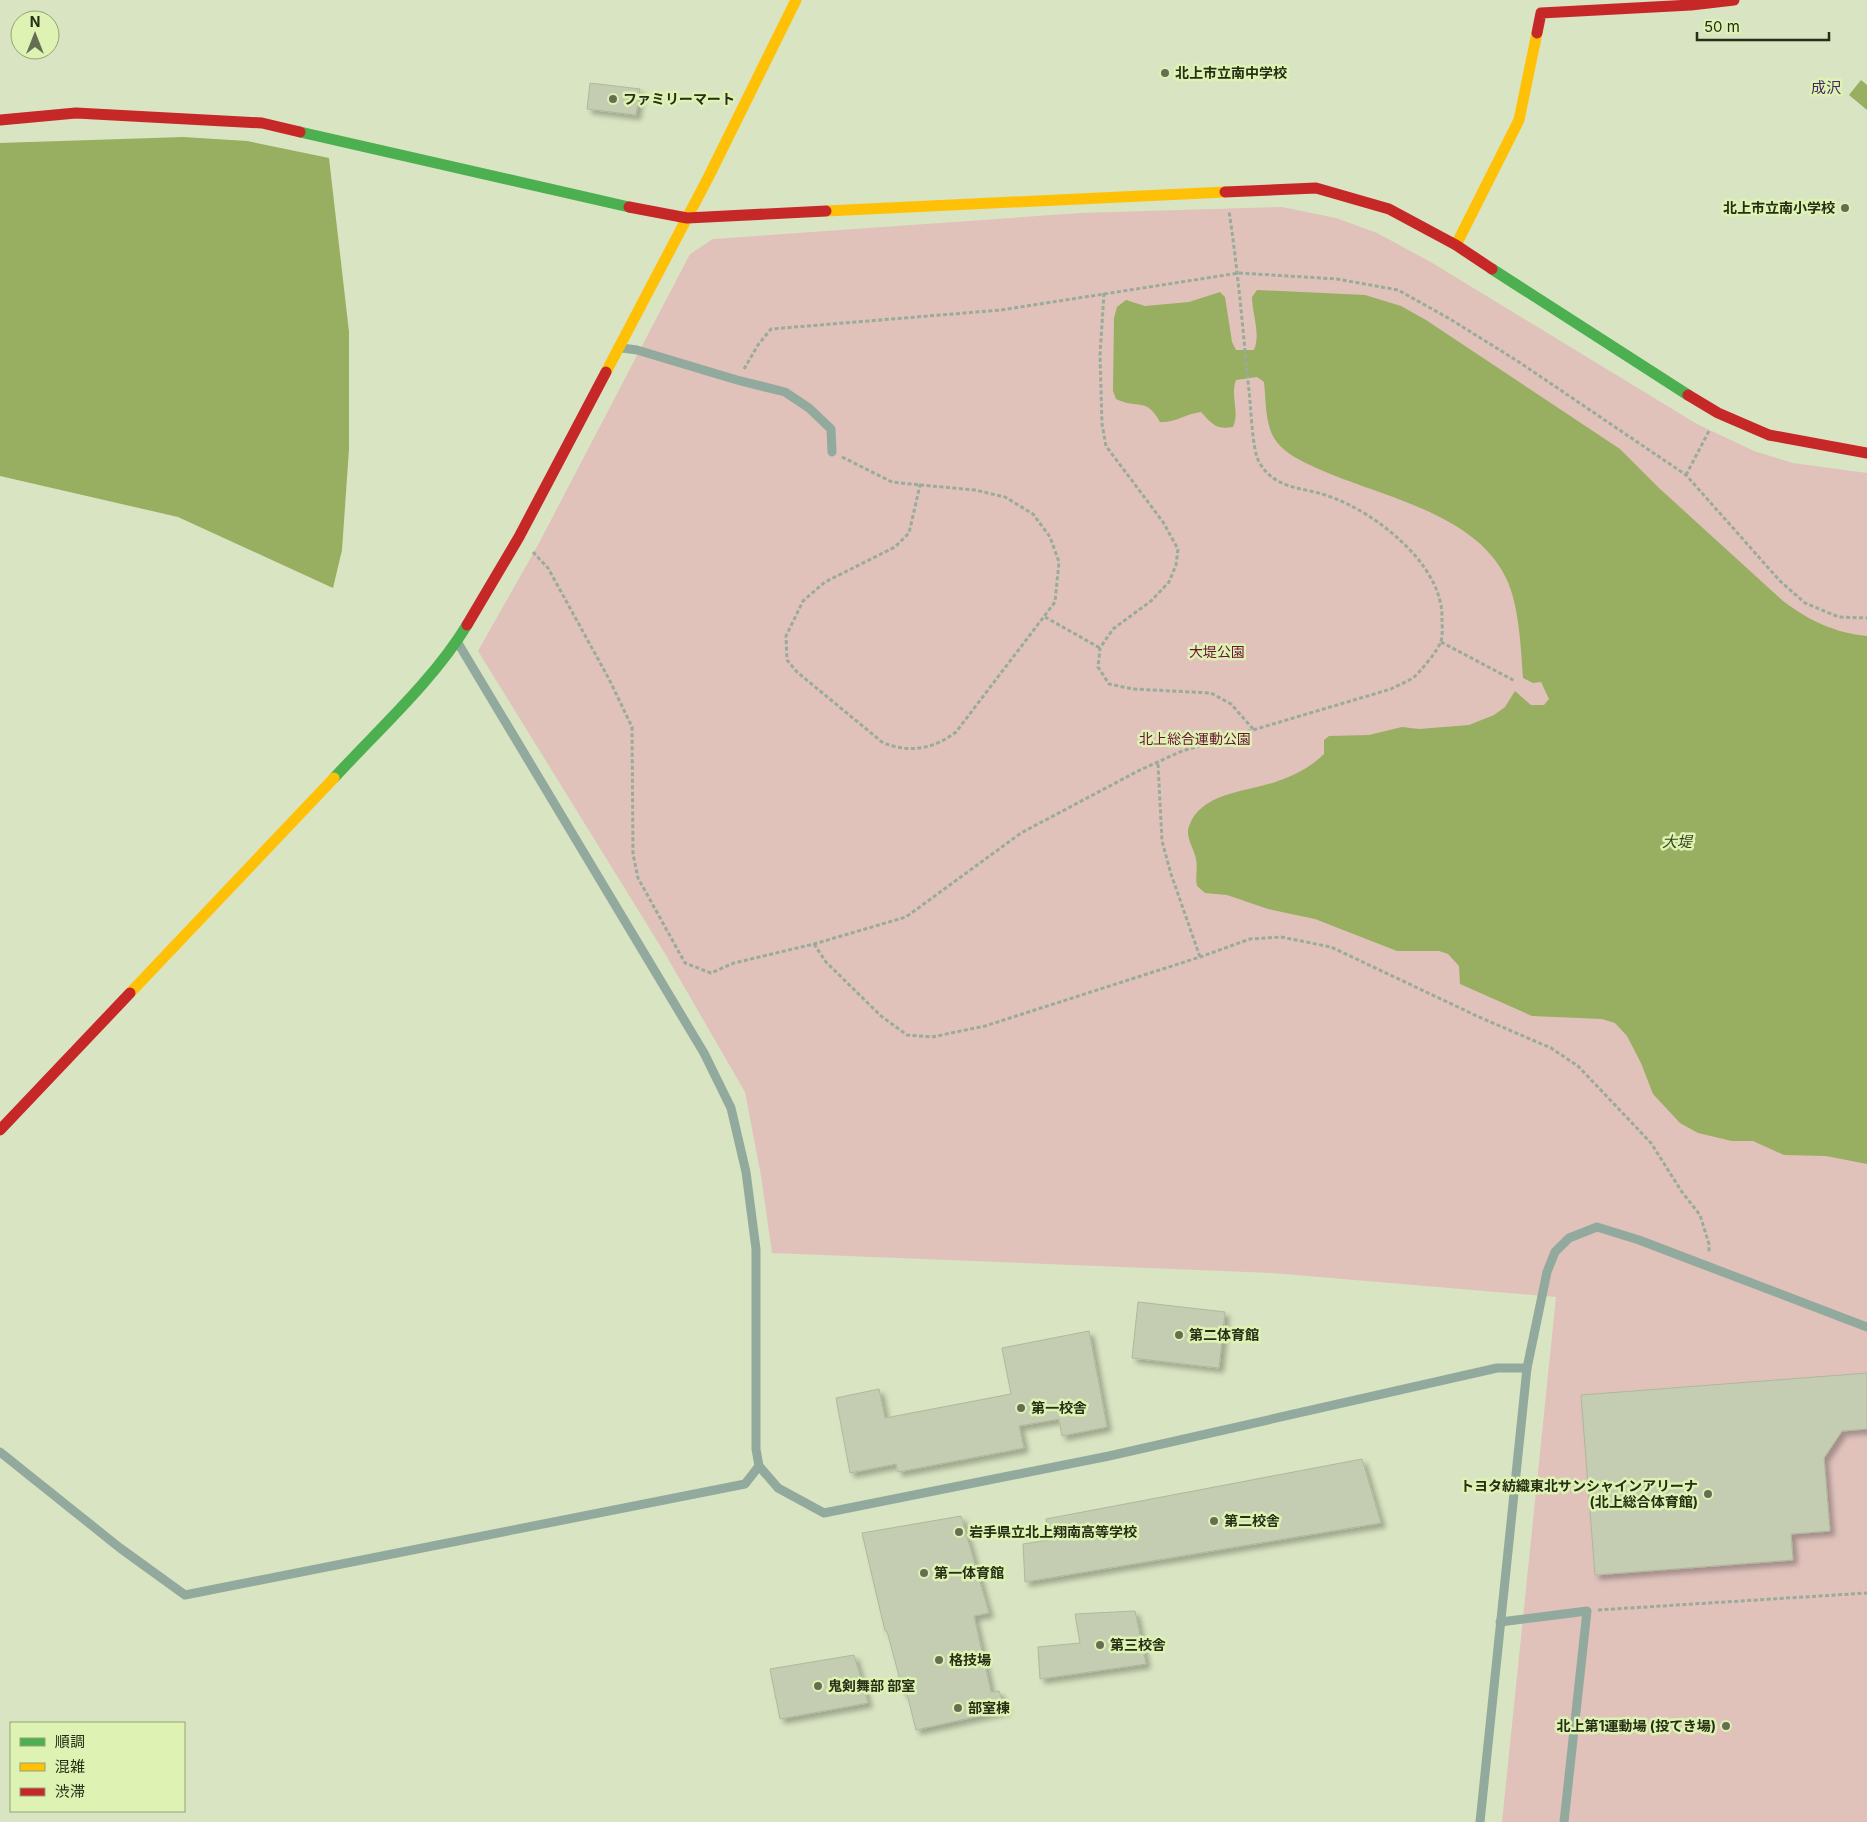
<svg xmlns="http://www.w3.org/2000/svg" width="1867" height="1822" viewBox="0 0 1867 1822" font-family="Inter,'Noto Sans JP',sans-serif">
<style>
.green{fill:#e0c2bb}
.water{fill:#98ae60}
.building{fill:#c4ccb1;stroke:#afb89d;filter:url(#shadow)}
.lines{fill:none;stroke-linecap:round;stroke-linejoin:round}
.path{stroke:#99ab9b;stroke-width:3;stroke-dasharray:4 2.5;stroke-linecap:butt}
.lane{stroke:#92aa9e;stroke-width:9}
.fast{stroke:#4caf50;stroke-width:11}
.slow{stroke:#ffc107;stroke-width:11}
.jam{stroke:#c62828;stroke-width:11}
.poi-dot{fill:#656e52;stroke:#def3b3;stroke-width:2}
.labels{text-anchor:middle;stroke-width:5;stroke-linejoin:round;paint-order:stroke}
.poi-label{font-size:14px;font-weight:bold;fill:#262e15;stroke:#def3b3;text-anchor:start}
.park-label{font-size:14px;fill:#6c1135;stroke:#def3b3}
.neighbourhood-label{font-size:15px;fill:#442962;stroke:#def3b3}
.water-label{font-size:15px;font-style:italic;fill:#37421b;stroke:#def3b3}
</style>
<defs>
<filter id="shadow"><feDropShadow dx="4.5" dy="4.5" stdDeviation="2.5" flood-color="#0004"/></filter>
</defs>
<rect width="100%" height="100%" fill="#d9e4c2"/>
<path class="green" d="M1282 207 1336 218 1377 233 1429 261 1697 424 1754 451 1793 463 1867 473V1822H1502L1556 1297 1272 1273 772 1253 761 1176 745 1092 664 952 478 651 539 543 690 254 713 239 1080 213Z"/>
<g class="water">
<path d="M1861 80 1867 85V110L1849 95Z"/>
<path d="M183 137 247 141 329 158 349 332V449L342 550 333 588 178 517 0 476V143Z"/>
<path d="M1257 290 1365 295 1401 306 1426 320 1620 449 1659 488 1783 601C1808 620 1835 633 1867 636V1164L1826 1156 1784 1155 1753 1141H1732L1698 1133 1680 1123 1653 1094 1641 1063 1627 1036 1615 1023 1602 1019 1532 1016 1460 984 1459 966 1448 954 1439 951H1397L1315 919 1268 909 1227 895 1205 893 1197 886C1195 877 1198 868 1196 859 1194 848 1185 837 1189 826 1202 791 1250 792 1278 781 1295 775 1311 767 1324 754V740L1329 736 1369 735 1402 727 1419 729 1469 725 1494 715 1505 707 1515 691 1531 705H1544L1549 699 1541 682 1533 683 1523 678C1521 648 1519 604 1506 578 1474 510 1371 495 1310 465 1297 459 1282 451 1274 438 1265 423 1266 400 1264 382L1257 377 1236 380C1230 396 1240 412 1233 427 1216 430 1212 424 1201 412 1185 414 1175 423 1160 422 1146 396 1138 410 1116 399L1113 391 1114 318 1117 307 1126 300 1145 306 1189 302 1220 292 1225 297 1232 342 1236 350H1254C1261 334 1252 313 1252 297Z"/>
</g>
<g class="building">
<path d="M590 83 640 89 636 115 587 109Z"/>
<path d="M1138 1302 1225 1312 1219 1368 1132 1358Z"/>
<path d="M1089 1331 1107 1427 1062 1436 1059 1419 1019 1426 1024 1448 898 1472 896 1464 850 1473 836 1398 879 1389 885 1418 1011 1394 1002 1348Z"/>
<path d="M1867 1373V1429L1842 1431 1824 1458 1830 1531 1791 1534 1793 1560 1595 1575 1581 1395Z"/>
<path d="M1362 1459 1381 1523 1025 1582 1023 1544 1049 1540 1046 1519Z"/>
<path d="M961 1516 989 1613 974 1616 991 1692 999 1691 1006 1710 916 1730 907 1694 904 1695 887 1631H885L862 1533Z"/>
<path d="M1135 1611 1146 1664 1040 1679 1038 1647 1080 1643 1075 1614Z"/>
<path d="M854 1655 868 1703 780 1719 770 1669Z"/>
</g>
<g class="lines">
<g class="path">
<path d="M1104 293 1100 355 1102 424 1106 446 1163 522 1178 549 1176 565 1169 582 1151 601 1113 629 1100 648 1098 667 1109 684 1133 689 1211 693 1231 704 1254 730"/>
<path d="M744 369 758 345 771 329 1001 310 1239 273 1337 279 1398 290 1450 319 1519 362 1686 475 1780 581 1805 603 1839 617 1867 618"/>
<path d="M842 457 892 482 920 485"/>
<path d="M1686 475 1710 429"/>
<path d="M920 485 975 490 1005 497 1033 514 1050 537 1059 562 1055 602 956 732C934 749 908 754 882 742L797 672 787 660 786 636 803 601 825 582 895 547 909 533Z"/>
<path d="M533 552 548 568 609 679 632 727 633 854 638 878 685 963 711 973 734 963 814 944 906 917 1021 833 1138 771 1182 751 1391 689C1398 685 1407 682 1414 677 1421 671 1439 649 1441 641 1443 634 1442 625 1442 618 1443 565 1376 513 1331 497 1302 486 1276 491 1259 462 1252 449 1251 407 1249 391 1243 331 1238 271 1229 211"/>
<path d="M1045 617 1100 648"/>
<path d="M1441 642 1515 681"/>
<path d="M1158 764 1162 841 1171 874 1200 957"/>
<path d="M814 944 826 962 881 1016 907 1035 932 1037 985 1026 1200 957 1250 939 1281 937 1331 947 1479 1017 1551 1048 1578 1066 1651 1143 1682 1192 1700 1215 1709 1244V1253"/>
<path d="M1598 1610 1867 1593"/>
</g>
<g class="lane">
<path d="M622 348 637 350 737 380 785 392 809 408 831 429 832 452"/>
<path d="M458 643 704 1053 731 1108 746 1172 756 1249V1449L759 1466 778 1488 824 1513 1109 1456 1497 1368H1527"/>
<path d="M0 1452 120 1548 185 1595 745 1484 759 1466"/>
<path d="M1500 1622 1587 1611 1564 1822"/>
<path d="M1480 1822 1527 1368 1547 1272 1555 1252 1569 1238 1597 1227 1639 1240 1867 1327"/>
</g>
<g class="fast">
<path d="M300 132 629 207"/>
<path d="M1492 269 1688 395"/>
<path d="M334 778C378 730 433 681 467 625"/>
</g>
<g class="slow">
<path d="M826 211 1225 192"/>
<path d="M1456 245 1519 120 1537 33"/>
<path d="M606 372 708 178 796 0"/>
<path d="M130 993 334 778"/>
</g>
<g class="jam">
<path d="M1537 33 1541 13 1691 5 1734 0"/>
<path d="M0 120 76 113 262 123 300 132"/>
<path d="M1225 192 1316 188 1389 209 1456 245 1492 269"/>
<path d="M629 207 687 218 826 211"/>
<path d="M1688 395 1718 413 1769 435 1867 453"/>
<path d="M467 625 519 537 606 372"/>
<path d="M0 1130 130 993"/>
</g>
</g>
<g class="poi-dot">
<circle cx="1165" cy="73" r="5"/>
<circle cx="613" cy="99" r="5"/>
<circle cx="1845" cy="208" r="5"/>
<circle cx="1179" cy="1335" r="5"/>
<circle cx="1021" cy="1408" r="5"/>
<circle cx="1708" cy="1494" r="5"/>
<circle cx="1214" cy="1521" r="5"/>
<circle cx="959" cy="1532" r="5"/>
<circle cx="924" cy="1573" r="5"/>
<circle cx="1100" cy="1645" r="5"/>
<circle cx="939" cy="1660" r="5"/>
<circle cx="818" cy="1686" r="5"/>
<circle cx="958" cy="1708" r="5"/>
<circle cx="1726" cy="1726" r="5"/>
</g>
<g class="labels">
<g class="poi-label">
<text x="1175" y="78">北上市立南中学校</text>
<text x="623" y="104">ファミリーマート</text>
<text x="1835" y="213" text-anchor="end">北上市立南小学校</text>
<text x="1189" y="1340">第二体育館</text>
<text x="1031" y="1413">第一校舎</text>
<text x="1698" y="1491" text-anchor="end">トヨタ紡織東北サンシャインアリーナ<tspan x="1698" dy="16">(北上総合体育館)</tspan></text>
<text x="1224" y="1526">第二校舎</text>
<text x="969" y="1537">岩手県立北上翔南高等学校</text>
<text x="934" y="1578">第一体育館</text>
<text x="1110" y="1650">第三校舎</text>
<text x="949" y="1665">格技場</text>
<text x="828" y="1691">鬼剣舞部 部室</text>
<text x="968" y="1713">部室棟</text>
<text x="1716" y="1731" text-anchor="end">北上第1運動場 (投てき場)</text>
</g>
<g class="park-label">
<text x="1217" y="657">大堤公園</text>
<text x="1195" y="744">北上総合運動公園</text>
</g>
<g class="neighbourhood-label">
<text x="1826" y="93">成沢</text>
</g>
<g class="water-label">
<text x="1677" y="847">大堤</text>
</g>
</g>
<rect x="10" y="1722" width="175" height="90" fill="#def3b3" stroke="#94a474"/>
<rect x="20" y="1738" width="25" height="8" fill="#4caf50" stroke="#94a474"/>
<text x="55" y="1747" font-size="15" fill="#262e15">順調</text>
<rect x="20" y="1763" width="25" height="8" fill="#ffc107" stroke="#94a474"/>
<text x="55" y="1772" font-size="15" fill="#262e15">混雑</text>
<rect x="20" y="1788" width="25" height="8" fill="#c62828" stroke="#94a474"/>
<text x="55" y="1797" font-size="15" fill="#262e15">渋滞</text>
<g transform="translate(35 35)"><circle r="24" fill="#def3b3" stroke="#94a474"/>
<path d="M0-4L9 19L0 12L-9 19Z" fill="#656e52"/>
<text y="-8" font-size="14" font-weight="bold" text-anchor="middle" fill="#262e15">N</text>
</g>
<path d="M1697 32v8h132v-8" fill="none" stroke="#262e15" stroke-width="2.5"/>
<text x="1704" y="32" font-size="15" fill="#262e15" stroke="#def3b3" stroke-width="4" paint-order="stroke">50 m</text>
</svg>
